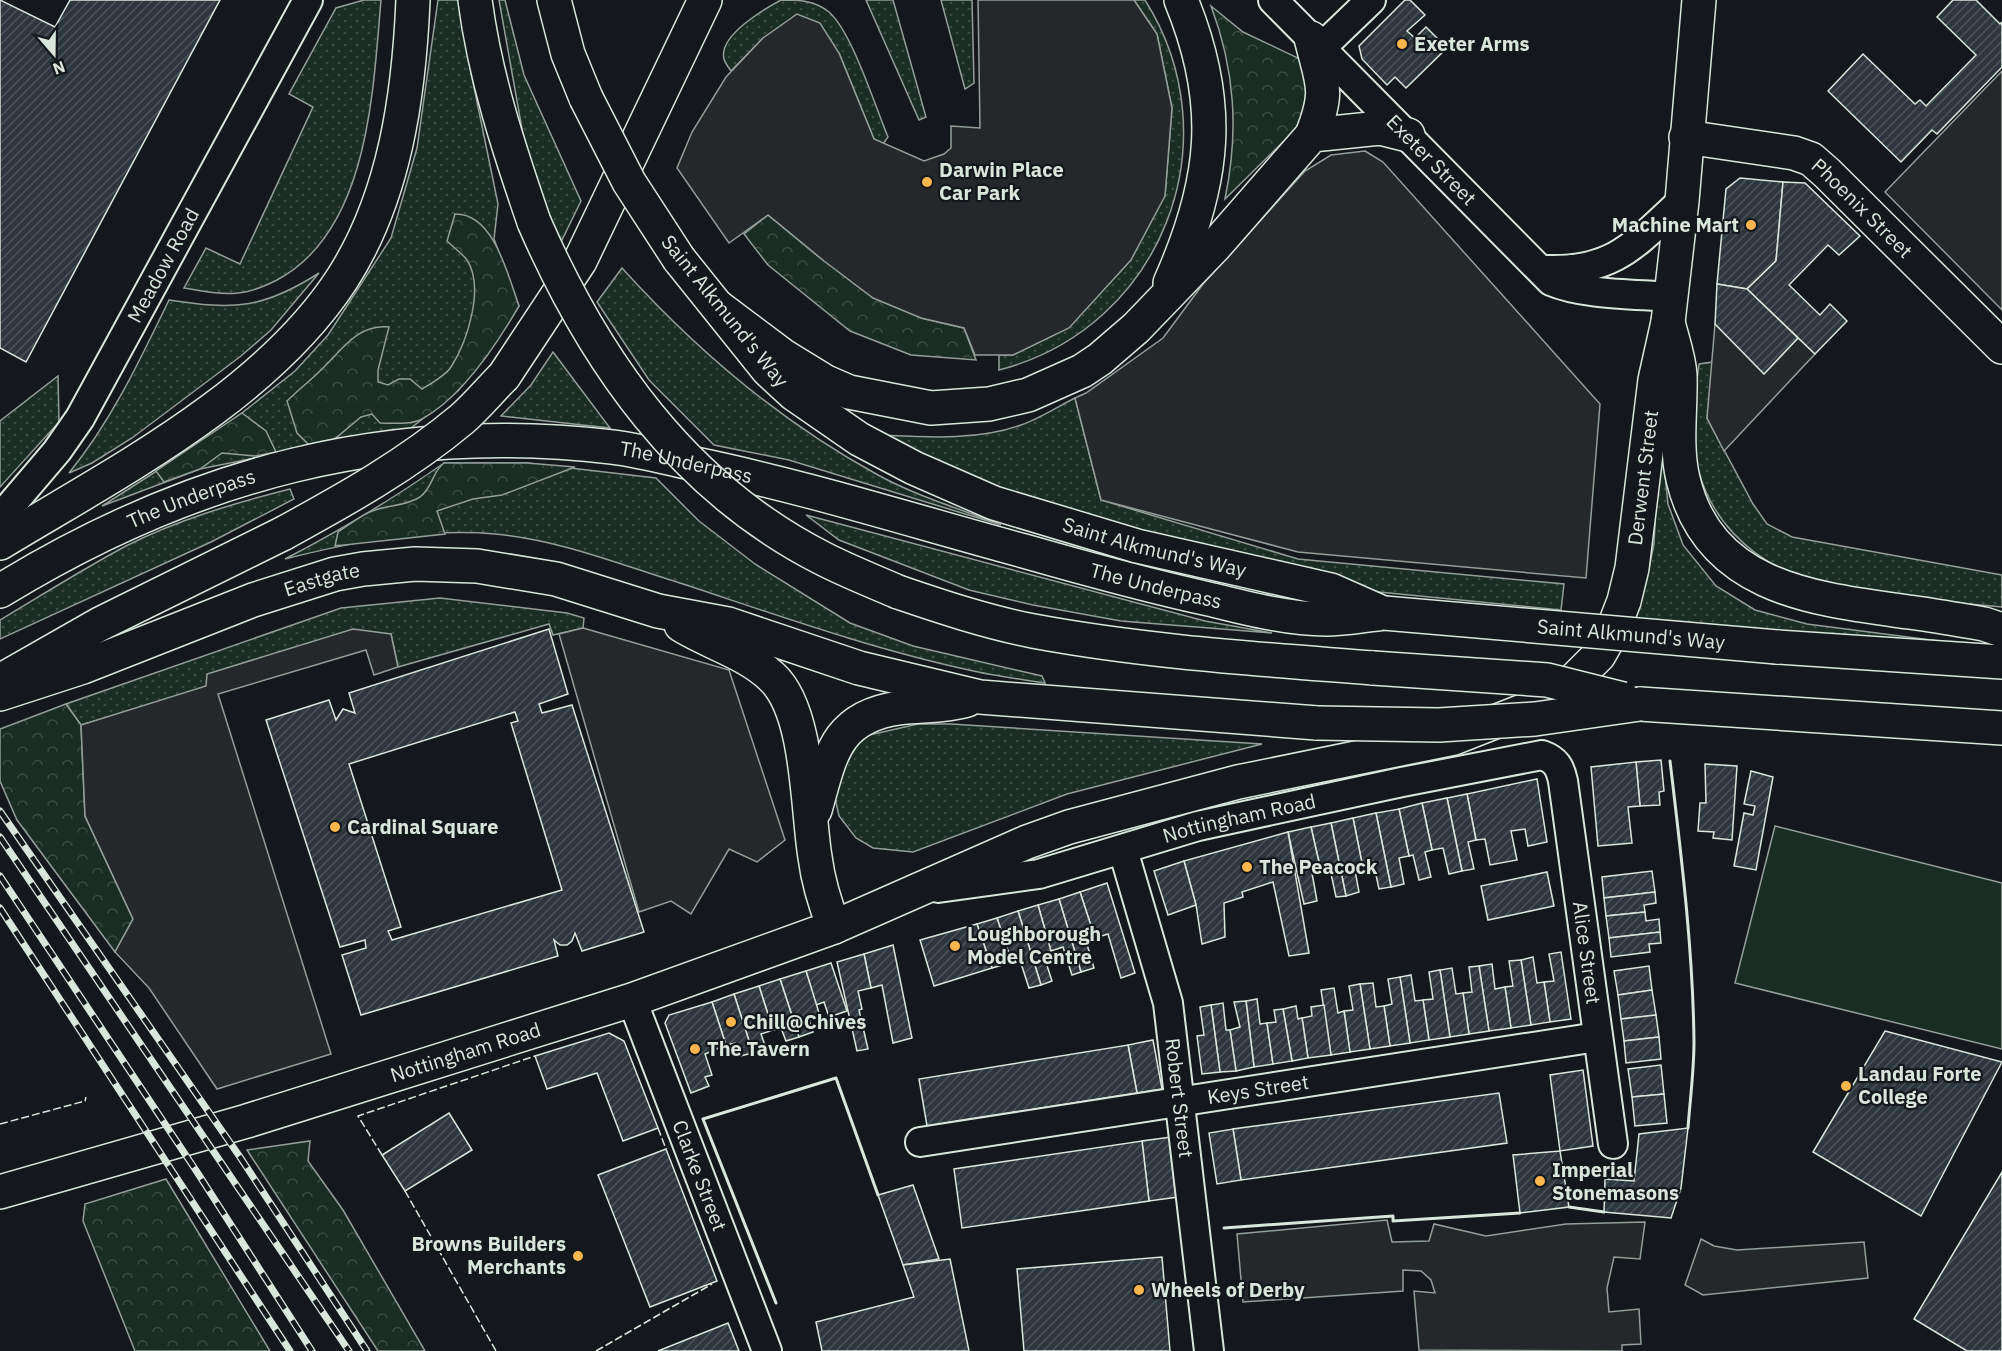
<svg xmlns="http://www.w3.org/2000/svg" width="2002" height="1351" viewBox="0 0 2002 1351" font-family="'IBM Plex Sans',sans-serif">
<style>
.grass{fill:url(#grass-dots);stroke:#939e99;stroke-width:1.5}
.forest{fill:url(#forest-crowns);stroke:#939e99;stroke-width:1.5}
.pitch{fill:#1a2d24;stroke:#939e99;stroke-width:1.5}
.parking{fill:#24282b;stroke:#939e99;stroke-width:1.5}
.building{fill:url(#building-hatch);stroke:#d8e6dc;stroke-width:1.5;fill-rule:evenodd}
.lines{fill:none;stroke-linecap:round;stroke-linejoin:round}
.minor-casing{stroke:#d8e6dc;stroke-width:32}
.tertiary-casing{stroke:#d8e6dc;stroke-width:36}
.primary-casing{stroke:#d8e6dc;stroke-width:36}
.minor{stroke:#14181c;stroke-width:28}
.tertiary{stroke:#14181c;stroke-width:33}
.primary{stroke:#14181c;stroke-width:33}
.rail-casing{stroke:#d8e6dc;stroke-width:7}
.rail{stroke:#14181c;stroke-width:4.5;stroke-dasharray:14;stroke-linecap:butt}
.primary-bridge-casing{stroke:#d8e6dc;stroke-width:36;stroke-linecap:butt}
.primary-bridge{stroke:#14181c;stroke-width:33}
.fence{stroke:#d8e6dc;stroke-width:1.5;stroke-dasharray:8 3;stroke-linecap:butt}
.wall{stroke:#d8e6dc;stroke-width:3}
.poi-dot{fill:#ffb74d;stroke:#14181c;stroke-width:2}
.labels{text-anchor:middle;stroke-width:4.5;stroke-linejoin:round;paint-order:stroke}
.poi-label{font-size:20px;font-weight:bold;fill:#d8e6dc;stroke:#14181c;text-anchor:start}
.street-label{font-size:20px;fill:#d8e6dc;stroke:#14181c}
</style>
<defs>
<pattern id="grass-dots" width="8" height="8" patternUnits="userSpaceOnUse" patternTransform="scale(1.5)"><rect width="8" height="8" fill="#1a2d24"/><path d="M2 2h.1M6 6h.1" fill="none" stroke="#3b4b43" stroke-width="1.8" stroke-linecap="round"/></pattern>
<pattern id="forest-crowns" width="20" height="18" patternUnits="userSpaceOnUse" patternTransform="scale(1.5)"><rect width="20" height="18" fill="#1a2d24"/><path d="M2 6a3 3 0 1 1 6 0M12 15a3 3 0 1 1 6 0" fill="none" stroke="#3b4b43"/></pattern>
<pattern id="building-hatch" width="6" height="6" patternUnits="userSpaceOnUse" patternTransform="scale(1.5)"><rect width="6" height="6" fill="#2c363c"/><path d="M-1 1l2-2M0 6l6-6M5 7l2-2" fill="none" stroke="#4a5358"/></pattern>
</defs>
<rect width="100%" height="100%" fill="#14181c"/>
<g class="grass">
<path d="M364 0H381C373 91 369 231 277 280 265 286 252 292 238 293 220 295 202 291 184 288L206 248 240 264 313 107 289 94 336 8Z"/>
<path d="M438 0H459L468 58 498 204 494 239 519 306 485 358 458 391 397 439H349L200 469 102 506 207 439 242 413 295 371 328 335 391 238 417 148Z"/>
<path d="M499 0H505L524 75 581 201 559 246 524 140Z"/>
<path d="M781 0C798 0 814 0 829 12 852 32 875 106 888 137L883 144 874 139 839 53 763 38 731 71C729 68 725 63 724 59 718 36 764 9 781 0Z"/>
<path d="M866 0H893L926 117 919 120Z"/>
<path d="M941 0H972L974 83 965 89Z"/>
<path d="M1134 0H1145C1234 141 1162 328 999 370V355H1013L1165 196 1172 108 1157 34Z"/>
<path d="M622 268C696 350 781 422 878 475 916 496 961 509 1001 525L789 460 714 445 649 380 597 302Z"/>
<path d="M319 273 271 330 241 356 132 438 92 463 69 473C112 420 140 360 169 300 234 310 263 309 319 273Z"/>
<path d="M553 352 610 428 501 416 531 385Z"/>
<path d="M1713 362 1707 418 1753 504 1767 524 1792 537 2002 575V607C1966 604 1929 600 1893 596 1875 594 1856 593 1838 589 1753 570 1693 515 1692 423 1692 404 1697 383 1699 364Z"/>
<path d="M58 376 59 422 0 487V421Z"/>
<path d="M1075 398 1101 500 1298 559 1564 584 1561 610 1379 592 1135 531 1013 494 879 435C924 437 978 441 1021 425 1039 419 1057 407 1075 398Z"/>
<path d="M1660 425 1668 504 1683 545 1716 586 1755 610 1807 624 1978 646 1634 619 1646 583 1654 544Z"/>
<path d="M444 463H527L656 478 699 521 755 564 850 623 913 646 1042 676 1045 683C1020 679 994 676 969 670 872 649 777 615 683 584 621 565 561 540 495 534 425 528 352 542 285 559 341 530 393 499 444 463Z"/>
<path d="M290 489 294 499 211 542 0 639V620C42 595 83 569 126 546 177 520 235 503 290 489Z"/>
<path d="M806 515 1205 621 1272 633 1121 621 1033 605 969 590 839 540Z"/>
<path d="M440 598 567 613 584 618 583 628 553 635 549 624 398 667 391 634 81 725 66 704 341 608Z"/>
<path d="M918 724H951L1262 744 1067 794 913 852 873 848 856 838 839 816 835 798 850 747 865 736Z"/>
</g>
<g class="forest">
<path d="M1211 6 1243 32 1300 59 1312 72 1308 123 1285 140 1225 199C1239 131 1235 70 1211 6Z"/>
<path d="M455 214C494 213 508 276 519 306 497 344 462 397 422 419 411 425 393 423 380 423L372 414 361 417 331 442 310 446 297 433 287 401C298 390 310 381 321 370 342 350 357 324 389 327L378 370V382L388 385 399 379H410L422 389C432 383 445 376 451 367 467 342 485 288 467 260 463 254 453 247 447 241Z"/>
<path d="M768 215 824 261 921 318 964 328 976 360 911 355 850 331 768 265 744 234Z"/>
<path d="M242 413 266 431 276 452 255 456 222 453 200 469 164 482 156 471Z"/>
<path d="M444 463H527L575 467 502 495 473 499 437 511 445 534 335 546 338 532C349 525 362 514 375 510 390 505 406 506 420 497 433 487 432 472 444 463Z"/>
<path d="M66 704 81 725 85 816 133 919 115 952 17 820 0 781V729Z"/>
<path d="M310 1141 308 1161 343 1210 425 1351H378L247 1150Z"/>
<path d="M166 1179 270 1351H135L83 1221 85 1204Z"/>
</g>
<path class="pitch" d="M1775 826 2002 883V1049L1735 983Z"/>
<g class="parking">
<path d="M978 0H1134L1157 34 1172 108 1165 196 1131 260 1069 328 1013 355H975L964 328 921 318 873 298 824 261 768 215 729 243 677 168 692 132 726 77 763 38 797 14 820 23 839 53 874 139 924 161 944 154 951 148V126L980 128Z"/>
<path d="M2002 71V310L1885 192Z"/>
<path d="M1365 151 1383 162 1600 404 1586 578 1298 552 1101 500 1075 398 1086 393 1163 338 1203 284 1305 171 1331 155Z"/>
<path d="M1715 324 1764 374 1798 338 1815 354 1724 451 1707 418Z"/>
<path d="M583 628 729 670 785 840 757 862 729 849 691 914 671 901 639 912 559 634Z"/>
<path d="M353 629 391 634 398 667 374 675 366 650 218 694 331 1054 217 1089 149 988 115 952 133 919 85 816 81 725 206 686 207 674Z"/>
<path d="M1387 1220 1392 1242 1429 1241 1434 1224 1486 1236 1566 1224 1645 1222 1640 1259 1614 1257 1607 1288 1609 1312 1639 1309 1641 1344 1622 1345V1351L1419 1350 1414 1291 1435 1293 1431 1280 1421 1271 1403 1270V1291L1243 1302 1237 1234Z"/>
<path d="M1701 1239 1714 1246 1737 1250 1864 1242 1868 1278 1703 1295 1685 1285Z"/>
</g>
<g class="building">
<path d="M0 0 55 27 70 0H220L26 362 0 348Z"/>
<path d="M1405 0H1410L1425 15 1407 31 1415 38 1426 27 1447 48 1406 88 1395 77 1387 85 1362 59 1359 46Z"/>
<path d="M1953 0H1976L2000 24 2002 22V67L1937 134 1932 130 1901 162 1828 91 1863 54 1915 104 1920 100 1926 106 1976 55 1937 17Z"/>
<path d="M1740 178 1783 182 1776 261 1747 289 1717 284 1726 189Z"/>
<path d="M1783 182 1805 183 1860 236 1839 255 1828 245 1789 285 1820 315 1830 304 1847 321 1815 354 1747 289 1776 261Z"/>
<path d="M1717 284 1747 289 1798 338 1764 374 1715 324Z"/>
<path d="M549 629 568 694 539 704 542 713 572 705 644 932 582 951 575 933 572 941 567 945H560L554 940 558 956 361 1015 342 955 366 948 365 940 340 947 266 720 329 700 336 720 343 709 355 713 349 693ZM515 712 518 721 511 723 562 890 392 940 388 931 401 927 349 764Z"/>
<path d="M1661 760 1664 791 1659 792 1660 805 1640 806 1636 762Z"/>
<path d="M1636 762 1640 806 1628 807 1632 843 1598 846 1591 767Z"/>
<path d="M1705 764 1737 766 1732 840 1713 838 1714 832 1698 831 1700 803H1706Z"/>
<path d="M1751 771 1773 777 1756 870 1734 866 1744 813 1753 815 1755 806 1744 804Z"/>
<path d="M1537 779 1547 842 1528 846 1525 829 1511 831 1517 860 1490 865 1485 839 1476 840 1467 794Z"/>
<path d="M1467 794 1476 840 1468 842 1474 869 1462 871 1447 798Z"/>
<path d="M1447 798 1462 871 1449 874 1443 848 1432 850 1422 803Z"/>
<path d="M1422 803 1432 850 1425 852 1431 877 1419 880 1413 855 1409 856 1399 809Z"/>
<path d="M1399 809 1409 856 1399 858 1404 884 1391 887 1376 813Z"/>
<path d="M1376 813 1391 887 1379 889 1373 861 1362 863 1353 818Z"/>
<path d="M1353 818 1362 863 1354 865 1359 892 1346 896 1331 823Z"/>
<path d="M1331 823 1346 896 1336 897 1330 869 1321 871 1311 827Z"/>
<path d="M1311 827 1321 871 1312 873 1317 901 1304 904 1288 832Z"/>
<path d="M1288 832 1309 953 1289 956 1273 882 1242 892 1243 897 1224 903 1225 937 1202 944 1196 905 1184 861Z"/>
<path d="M1184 861 1196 905 1168 915 1154 871Z"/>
<path d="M1652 871 1655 892 1604 898 1602 877Z"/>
<path d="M1547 872 1554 906 1488 920 1481 886Z"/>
<path d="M1107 883 1135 973 1121 978 1108 934 1095 938 1080 892Z"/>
<path d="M1080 892 1095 938 1086 941 1094 968 1081 972 1059 899Z"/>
<path d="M1655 892 1656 903 1644 905 1645 912 1606 916 1604 898Z"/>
<path d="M1059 899 1081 972 1072 975 1063 947 1051 951 1038 905Z"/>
<path d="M1038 905 1051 951 1043 953 1052 981 1041 985 1018 911Z"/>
<path d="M1018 911 1041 985 1029 988 1018 954 1010 957 997 918Z"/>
<path d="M1645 912 1646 921 1659 919 1660 932 1609 938 1606 916Z"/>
<path d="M997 918 1010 957 1004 959 1006 964 992 968 977 924Z"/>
<path d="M977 924 992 968 934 986 920 940Z"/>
<path d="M1660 932 1661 943 1649 944 1650 952 1611 957 1609 938Z"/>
<path d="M893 945 912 1038 893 1043 882 985 871 988 864 954Z"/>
<path d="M1561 952 1571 1019 1550 1022 1544 982 1554 981 1549 954Z"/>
<path d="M864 954 871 988 858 991 862 1009 859 1010 868 1049 857 1051 837 962Z"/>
<path d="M1533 957 1537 983 1544 982 1550 1022 1531 1025 1521 960Z"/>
<path d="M1521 960 1531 1025 1511 1028 1505 987 1513 986 1509 961Z"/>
<path d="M831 963 847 1011 829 1017 824 1002 816 1005 806 971Z"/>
<path d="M1492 964 1495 989 1505 987 1511 1028 1489 1031 1479 966Z"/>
<path d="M1479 966 1489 1031 1469 1034 1463 993 1472 992 1469 967Z"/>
<path d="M1649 966 1652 990 1618 995 1614 971Z"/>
<path d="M1452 968 1456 994 1463 993 1469 1034 1450 1037 1440 970Z"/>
<path d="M1440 970 1450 1037 1429 1040 1423 1000 1433 999 1429 972Z"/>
<path d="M806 971 820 1016 809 1020 813 1032 799 1037 780 979Z"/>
<path d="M1411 975 1415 1001 1423 1000 1429 1040 1410 1043 1400 977Z"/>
<path d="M1400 977 1410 1043 1390 1046 1384 1006 1392 1004 1388 979Z"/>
<path d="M780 979 799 1037 786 1041 781 1028 773 1030 759 986Z"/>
<path d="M1373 983 1376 1007 1384 1006 1390 1046 1370 1049 1360 984Z"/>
<path d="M1360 984 1370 1049 1350 1052 1344 1011 1353 1010 1349 986Z"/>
<path d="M759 986 773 1030 761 1034 766 1048 753 1053 734 994Z"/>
<path d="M1334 988 1338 1013 1344 1011 1350 1052 1331 1055 1321 990Z"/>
<path d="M1652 990 1656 1015 1621 1019 1618 995Z"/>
<path d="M734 994 753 1053 740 1056 735 1043 726 1045 712 1002Z"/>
<path d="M1257 999 1260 1024 1267 1023 1273 1064 1254 1067 1246 1001Z"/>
<path d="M1246 1001 1254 1067 1236 1071 1230 1030 1240 1027 1234 1002Z"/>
<path d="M712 1002 726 1045 705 1054 712 1075 705 1077 709 1086 691 1093 665 1023 669 1015Z"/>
<path d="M1223 1003 1226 1030H1230L1236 1071 1220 1072 1211 1005Z"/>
<path d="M1211 1005 1220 1072 1202 1074 1197 1036 1204 1035 1200 1007Z"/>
<path d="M1324 1005 1331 1055 1308 1058 1302 1018 1312 1016 1311 1007Z"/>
<path d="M1296 1006 1298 1019 1302 1018 1308 1058 1292 1061 1283 1009Z"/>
<path d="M1283 1009 1292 1061 1273 1064 1267 1023 1276 1022 1274 1010Z"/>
<path d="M1656 1015 1659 1037 1624 1041 1621 1019Z"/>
<path d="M1885 1031 2002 1062 1921 1216 1813 1152Z"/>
<path d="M609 1033 624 1041 658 1128 623 1141 597 1073 547 1089 535 1056Z"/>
<path d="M1659 1037 1661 1059 1626 1063 1624 1041Z"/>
<path d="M1153 1040 1162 1089 1137 1093 1128 1045Z"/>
<path d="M1128 1045 1137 1093 927 1126 919 1079Z"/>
<path d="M1661 1065 1664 1094 1632 1097 1628 1069Z"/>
<path d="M1583 1070 1593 1146 1560 1151 1550 1075Z"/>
<path d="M1499 1093 1507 1143 1241 1180 1233 1129Z"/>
<path d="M1664 1094 1667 1123 1635 1126 1632 1097Z"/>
<path d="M449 1113 472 1150 405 1191 382 1155Z"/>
<path d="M1688 1128 1681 1188 1671 1218 1604 1212 1605 1179 1634 1181 1639 1134Z"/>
<path d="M1233 1129 1241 1180 1217 1184 1209 1133Z"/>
<path d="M1171 1137 1178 1197 1149 1201 1142 1141Z"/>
<path d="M1142 1141 1149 1201 962 1228 954 1169Z"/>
<path d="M666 1149 717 1281 650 1307 598 1175Z"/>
<path d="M1560 1151 1569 1207 1520 1213 1513 1155Z"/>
<path d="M2002 1172V1351H1967L1914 1319Z"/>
<path d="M913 1185 939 1259 903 1265 878 1195Z"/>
<path d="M1162 1257 1170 1351H1024L1017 1269Z"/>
<path d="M950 1259 969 1351H822L816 1322 914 1297 903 1265Z"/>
<path d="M728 1323 739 1351H658Z"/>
</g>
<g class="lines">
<g class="minor-casing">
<g id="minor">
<path id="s1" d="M1273 0 1551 281C1584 295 1635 294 1671 297"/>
<path d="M1321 48 1371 0"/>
<path d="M1547 270C1615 272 1636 243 1682 201"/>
<path id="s2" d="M0 518 57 451 80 418 308 0"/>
<path id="s3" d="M1123 850 1168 1003 1209 1351"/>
<path id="s4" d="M938 888 1039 874 1198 826 1402 782 1542 755C1556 760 1560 767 1563 781L1613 1144"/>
<path id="s5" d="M632 1000 767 1351"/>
<path id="s6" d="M920 1142 1597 1037"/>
</g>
</g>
<g class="tertiary-casing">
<g id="tertiary">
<path id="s7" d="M1686 137 1794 153 1811 159 1827 173 2002 347"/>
<path id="s8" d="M0 1192 247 1121 632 1000 834 927 1027 842 1069 827 1238 782 1454 738 1525 710 1572 682 1599 655 1612 632 1624 601 1632 568 1655 380 1668 322 1682 201 1699 0"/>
</g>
</g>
<g class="primary-casing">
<g id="primary">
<path d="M475 0C485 77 509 149 534 222"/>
<path d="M554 0 568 54 586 98"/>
<path d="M1311 38C1322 84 1330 89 1312 135"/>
<path id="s9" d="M679 259 768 370 794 394 859 439 914 468 994 503 1137 546 1331 590 1383 613"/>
<path d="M1170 283C1215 182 1224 104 1181 0"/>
<path d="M718 307 782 355 826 382 849 392 931 408 989 404 1028 395 1082 371 1100 359 1136 328 1216 245 1312 135 1380 128 1408 135"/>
<path d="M1668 322C1672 339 1679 357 1680 375 1681 409 1675 445 1683 479 1709 589 1815 599 1908 612 1933 615 1959 620 1984 624L2002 630"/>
<path d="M504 376 580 261 705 0"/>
<path d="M0 543C117 472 266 396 342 279 395 197 409 95 413 0"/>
<path id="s10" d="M0 591C191 474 387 421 612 447 638 450 664 457 690 463 803 486 913 521 1024 551 1087 569 1149 586 1213 600 1249 609 1289 619 1326 619 1345 619 1365 615 1384 613"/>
<path d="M898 592C942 607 987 622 1033 631 1146 652 1260 659 1373 668"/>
<path d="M681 625C710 643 747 653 772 677 809 711 807 808 815 857 818 881 825 904 834 927"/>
<path d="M1777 647 2002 662"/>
<path d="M0 681 100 624 284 533"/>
<path id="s11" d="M0 694 83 667 253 600 335 574 363 569 415 564 477 566 556 579 658 611 728 624 859 668 980 697 1317 723"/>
<path d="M1640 704 2002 728"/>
<path d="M815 810C830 758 834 717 899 708 922 705 944 707 967 700"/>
</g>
</g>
<use href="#minor" class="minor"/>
<use href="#tertiary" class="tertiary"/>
<use href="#primary" class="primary"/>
<g class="rail-casing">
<g id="rail">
<path d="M0 811 240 1157 367 1351"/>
<path d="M0 837 349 1351"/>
<path d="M0 876 197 1172 312 1351"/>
<path d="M0 908 290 1351"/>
</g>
</g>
<use href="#rail" class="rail"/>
<g class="primary-bridge-casing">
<g id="primary-bridge">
<path d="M586 98 629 182 679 259"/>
<path d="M534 222C595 362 683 487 822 558 847 571 873 581 898 592"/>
<path d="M284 533C346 499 407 465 462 419 477 406 490 390 504 376"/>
<path id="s12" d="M1384 613 1777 647"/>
<path d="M1373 668 1547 680 1623 699"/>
<path d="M1317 723 1439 725 1535 719 1640 704"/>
</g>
</g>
<use href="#primary-bridge" class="primary-bridge"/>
<g class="fence">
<path d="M0 1124 85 1101 86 1097"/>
<path d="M658 1128 666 1149"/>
<path d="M382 1155 358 1116 535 1056"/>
<path d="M405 1191 496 1351"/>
<path d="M596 1351 712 1284"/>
</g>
<g class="wall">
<path d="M1670 761C1681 854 1693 948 1694 1042 1694 1071 1690 1100 1688 1128"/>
<path d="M1569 1207 1604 1212"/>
<path d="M1224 1228 1393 1216V1221L1520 1213"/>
<path d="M776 1303 703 1119 836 1078 878 1195"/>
</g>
</g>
<g class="poi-dot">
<circle cx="1402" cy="44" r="6"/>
<circle cx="927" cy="182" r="6"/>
<circle cx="1751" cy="225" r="6"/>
<circle cx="335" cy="827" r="6"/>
<circle cx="1247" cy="867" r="6"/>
<circle cx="955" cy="946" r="6"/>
<circle cx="731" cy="1022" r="6"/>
<circle cx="695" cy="1049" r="6"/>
<circle cx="1846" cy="1086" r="6"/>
<circle cx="1540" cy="1181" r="6"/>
<circle cx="578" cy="1256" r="6"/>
<circle cx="1139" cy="1290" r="6"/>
</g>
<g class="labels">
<g class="poi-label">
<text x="1414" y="51">Exeter Arms</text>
<text x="939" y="177">Darwin Place<tspan x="939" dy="23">Car Park</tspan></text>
<text x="1739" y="232" text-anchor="end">Machine Mart</text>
<text x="347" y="834">Cardinal Square</text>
<text x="1259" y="874">The Peacock</text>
<text x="967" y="941">Loughborough<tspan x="967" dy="23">Model Centre</tspan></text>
<text x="743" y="1029">Chill@Chives</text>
<text x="707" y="1056">The Tavern</text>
<text x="1858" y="1081">Landau Forte<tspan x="1858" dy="23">College</tspan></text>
<text x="1552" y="1177">Imperial<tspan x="1552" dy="23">Stonemasons</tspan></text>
<text x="566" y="1251" text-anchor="end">Browns Builders<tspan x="566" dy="23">Merchants</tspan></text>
<text x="1151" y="1297">Wheels of Derby</text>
</g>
<g class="street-label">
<text dy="7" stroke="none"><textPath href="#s1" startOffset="225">Exeter Street</textPath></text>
<text dy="7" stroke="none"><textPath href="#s7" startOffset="198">Phoenix Street</textPath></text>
<text dy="7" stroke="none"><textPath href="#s2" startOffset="302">Meadow Road</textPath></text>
<text transform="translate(725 311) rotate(51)" y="7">Saint Alkmund's Way</text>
<text dy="7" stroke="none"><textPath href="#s10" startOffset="717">The Underpass</textPath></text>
<text dy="7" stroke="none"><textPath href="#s8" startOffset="1880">Derwent Street</textPath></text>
<text dy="7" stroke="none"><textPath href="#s10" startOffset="213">The Underpass</textPath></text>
<text dy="7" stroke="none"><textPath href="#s9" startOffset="573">Saint Alkmund's Way</textPath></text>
<text dy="7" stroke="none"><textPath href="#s11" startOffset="342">Eastgate</textPath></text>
<text dy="7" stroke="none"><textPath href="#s10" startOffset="1203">The Underpass</textPath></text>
<text dy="7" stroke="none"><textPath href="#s12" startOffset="248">Saint Alkmund's Way</textPath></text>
<text dy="7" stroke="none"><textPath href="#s4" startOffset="310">Nottingham Road</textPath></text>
<text dy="7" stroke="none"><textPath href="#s4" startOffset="828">Alice Street</textPath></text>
<text dy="7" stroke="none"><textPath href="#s8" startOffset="486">Nottingham Road</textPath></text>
<text dy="7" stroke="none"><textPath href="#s6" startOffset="342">Keys Street</textPath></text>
<text dy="7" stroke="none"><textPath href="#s3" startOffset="255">Robert Street</textPath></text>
<text dy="7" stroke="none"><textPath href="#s5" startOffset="188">Clarke Street</textPath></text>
</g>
</g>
<g transform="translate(54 54) rotate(160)" stroke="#14181c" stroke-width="4.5" paint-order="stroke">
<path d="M0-4.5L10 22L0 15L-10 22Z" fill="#d8e6dc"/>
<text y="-9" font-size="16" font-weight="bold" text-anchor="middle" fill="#d8e6dc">N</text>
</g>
</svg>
